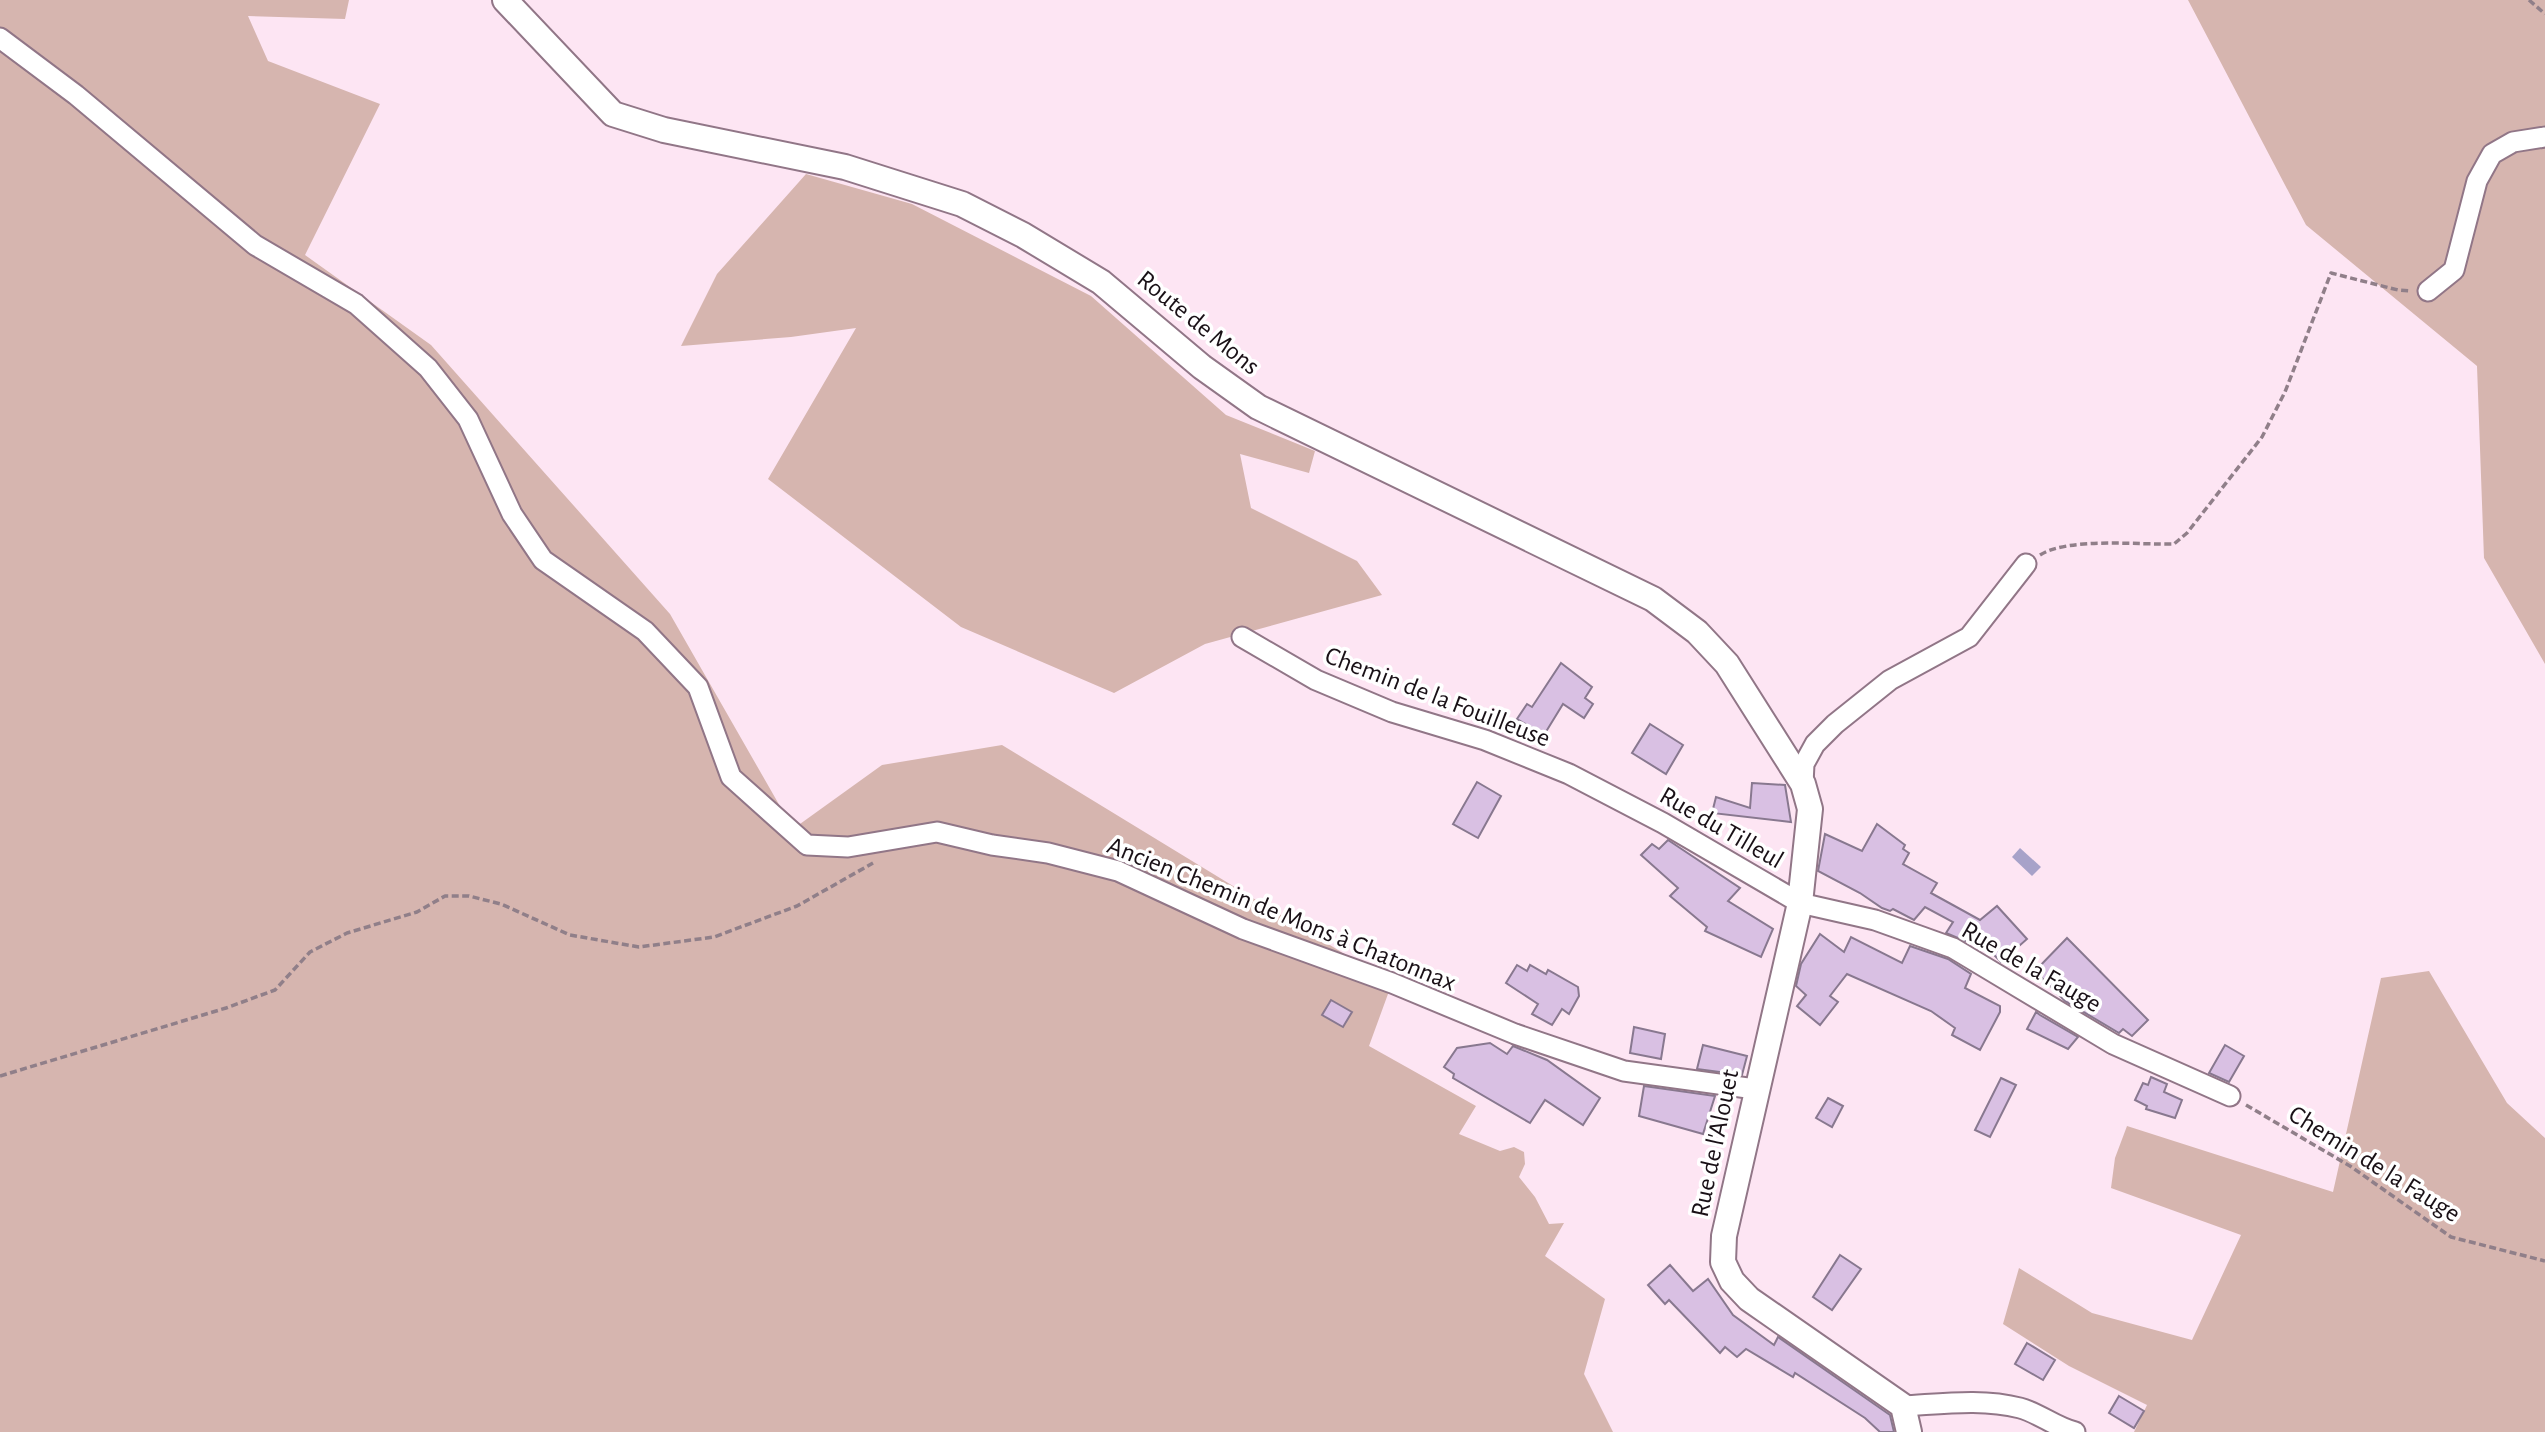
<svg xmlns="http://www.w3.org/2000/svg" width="2545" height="1432" viewBox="0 0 2545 1432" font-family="'Alegreya Sans',sans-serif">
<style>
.green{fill:#d6b5af}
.water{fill:#a7a2c9}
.building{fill:#d9c0e3;stroke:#88788f;stroke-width:2}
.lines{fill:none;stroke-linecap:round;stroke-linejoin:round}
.minor-casing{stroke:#917687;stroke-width:23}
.tertiary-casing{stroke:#917687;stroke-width:28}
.path{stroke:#907f89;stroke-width:3.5;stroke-dasharray:7 3.5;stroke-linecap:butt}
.minor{stroke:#fff;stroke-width:19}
.tertiary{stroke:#fff;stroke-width:24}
.labels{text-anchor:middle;stroke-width:7;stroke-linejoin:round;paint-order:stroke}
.street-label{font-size:26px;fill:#191016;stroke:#fff}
</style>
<rect width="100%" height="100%" fill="#fde5f3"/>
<g class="green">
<path d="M0 0H349L345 19 248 16 268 61 380 104 305 255 431 345 670 614 793 829 882 765 1002 745 1392 983 1369 1046 1476 1106 1459 1134 1500 1151 1514 1147 1524 1152 1525 1164 1519 1177 1535 1197 1549 1224 1564 1223 1545 1256 1605 1299 1584 1374 1613 1432H0Z"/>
<path d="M2188 0H2545V664L2484 558 2477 366 2306 225Z"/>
<path d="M806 174 912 204 1091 296 1226 415 1315 451 1309 473 1240 454 1251 508 1357 561 1382 595 1205 644 1114 693 961 627 768 479 856 328 791 337 681 346 717 274Z"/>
<path d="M2429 971 2507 1103 2545 1138V1432H2134L2147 1405 2069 1366 2003 1324 2019 1268 2092 1313 2192 1340 2241 1235 2111 1188 2115 1158 2127 1126 2333 1192 2381 978Z"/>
</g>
<path class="water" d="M2020 848 2041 867 2032 876 2012 857Z"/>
<g class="building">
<path d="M1561 663 1592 687 1585 698 1593 704 1584 718 1563 704 1544 735 1517 719 1527 704 1532 707Z"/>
<path d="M1650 724 1683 745 1666 774 1632 753Z"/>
<path d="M1477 782 1501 796 1478 838 1453 824Z"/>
<path d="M1752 783 1785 785 1791 822 1712 813 1716 797 1750 808Z"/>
<path d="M1877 824 1905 845 1903 849 1909 853 1903 864 1937 883 1931 893 1980 920 1997 906 2027 939 2001 962 1970 931 1965 941 1946 933 1953 922 1925 907 1914 920 1893 909 1890 911 1882 908 1860 893 1818 871 1825 834 1862 851Z"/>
<path d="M1668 840 1740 888 1728 901 1773 929 1761 957 1705 931 1707 927 1670 896 1678 888 1641 855 1652 844 1659 849Z"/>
<path d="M1820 934 1844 952 1851 937 1902 963 1910 946 1948 959 1971 974 1965 988 2000 1006V1012L1980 1050 1952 1035 1955 1028 1931 1011 1847 974 1830 996 1838 1002 1820 1025 1797 1006 1806 995 1796 986 1801 964Z"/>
<path d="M2067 938 2148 1020 2132 1036 2123 1029 2119 1033 2065 1001 2035 971Z"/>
<path d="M1517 965 1527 971 1530 965 1546 974 1548 970 1578 987 1579 996 1569 1014 1562 1009 1552 1025 1532 1014 1538 1004 1506 983Z"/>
<path d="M1331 1000 1352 1012 1343 1027 1322 1015Z"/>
<path d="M2036 1012 2040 1015 2078 1037 2068 1049 2027 1029Z"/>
<path d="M1634 1027 1665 1034 1661 1059 1630 1053Z"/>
<path d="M1490 1043 1507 1054 1513 1046 1547 1060 1600 1098 1583 1125 1545 1100 1530 1123 1453 1078 1454 1074 1444 1067 1457 1048Z"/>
<path d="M1703 1045 1747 1056 1742 1075 1697 1069Z"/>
<path d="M2225 1045 2244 1056 2229 1082 2209 1073Z"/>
<path d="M2151 1077 2167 1084 2164 1092 2182 1100 2175 1118 2146 1109 2147 1106 2135 1100 2143 1083 2148 1085Z"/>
<path d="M2001 1078 2016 1085 1990 1137 1975 1130Z"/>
<path d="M1644 1086 1715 1096 1703 1134 1639 1116Z"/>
<path d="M1828 1098 1843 1106 1832 1127 1816 1118Z"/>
<path d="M1840 1255 1861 1269 1832 1310 1813 1297Z"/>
<path d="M1670 1265 1693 1291 1708 1279 1733 1315 1774 1345 1778 1337 1890 1415 1894 1432H1880L1865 1418 1795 1373 1793 1377 1746 1349 1737 1357 1725 1347 1720 1353 1669 1300 1665 1304 1648 1285Z"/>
<path d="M2027 1343 2055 1360 2043 1380 2015 1364Z"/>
<path d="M2119 1396 2144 1411 2134 1428 2109 1413Z"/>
</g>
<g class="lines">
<g class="minor-casing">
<g id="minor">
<path d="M0 38 76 95 255 245 356 304 428 368 468 419 512 514 543 560 645 631 698 687 731 777 807 845 848 847 937 832 992 845 1048 853 1118 871 1243 929 1392 983 1515 1034 1624 1071 1755 1089"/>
<path d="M2428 291 2454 270 2477 181 2492 154 2513 142 2545 137"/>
<path d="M1242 637 1316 680 1392 712 1485 740 1569 774 1663 823 1800 903 1875 920 1953 948 2113 1044 2230 1096"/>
<path d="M1803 784 1804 764 1815 744 1835 724 1890 680 1969 637 2026 564"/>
<path d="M1903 1406C1941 1404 1982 1398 2020 1408 2039 1413 2055 1427 2075 1432"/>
</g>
</g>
<g class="tertiary-casing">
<path id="tertiary" d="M505 0 613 114 664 130 845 167 962 204 1023 235 1101 282 1202 367 1258 407 1653 599 1697 632 1727 664 1803 784 1810 809 1800 903 1724 1236 1723 1262 1732 1281 1749 1299 1903 1406 1909 1432"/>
</g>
<g class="path">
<path d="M2529 0 2545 14"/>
<path d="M2040 555C2068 537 2140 545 2174 544L2187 533 2262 437 2285 392 2331 273 2398 290 2411 291"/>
<path d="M0 1076 226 1008 275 990 310 952 347 933 417 912 445 896H469L501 904 570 935 639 947 714 937 797 906 873 863"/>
<path d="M2246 1105 2350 1166 2451 1237 2545 1261"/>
</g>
<use href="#minor" class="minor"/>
<use href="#tertiary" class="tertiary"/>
</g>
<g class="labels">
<g class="street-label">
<text transform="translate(1199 322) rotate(39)" y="9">Route de Mons</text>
<text transform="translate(1438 696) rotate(21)" y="9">Chemin de la Fouilleuse</text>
<text transform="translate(1722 827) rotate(30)" y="9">Rue du Tilleul</text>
<text transform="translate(1282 913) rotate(22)" y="9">Ancien Chemin de Mons à Chatonnax</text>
<text transform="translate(2032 966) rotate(30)" y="9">Rue de la Fauge</text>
<text transform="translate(1714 1143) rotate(-78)" y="9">Rue de l'Alouet</text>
<text transform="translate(2375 1163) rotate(32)" y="9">Chemin de la Fauge</text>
</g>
</g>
</svg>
